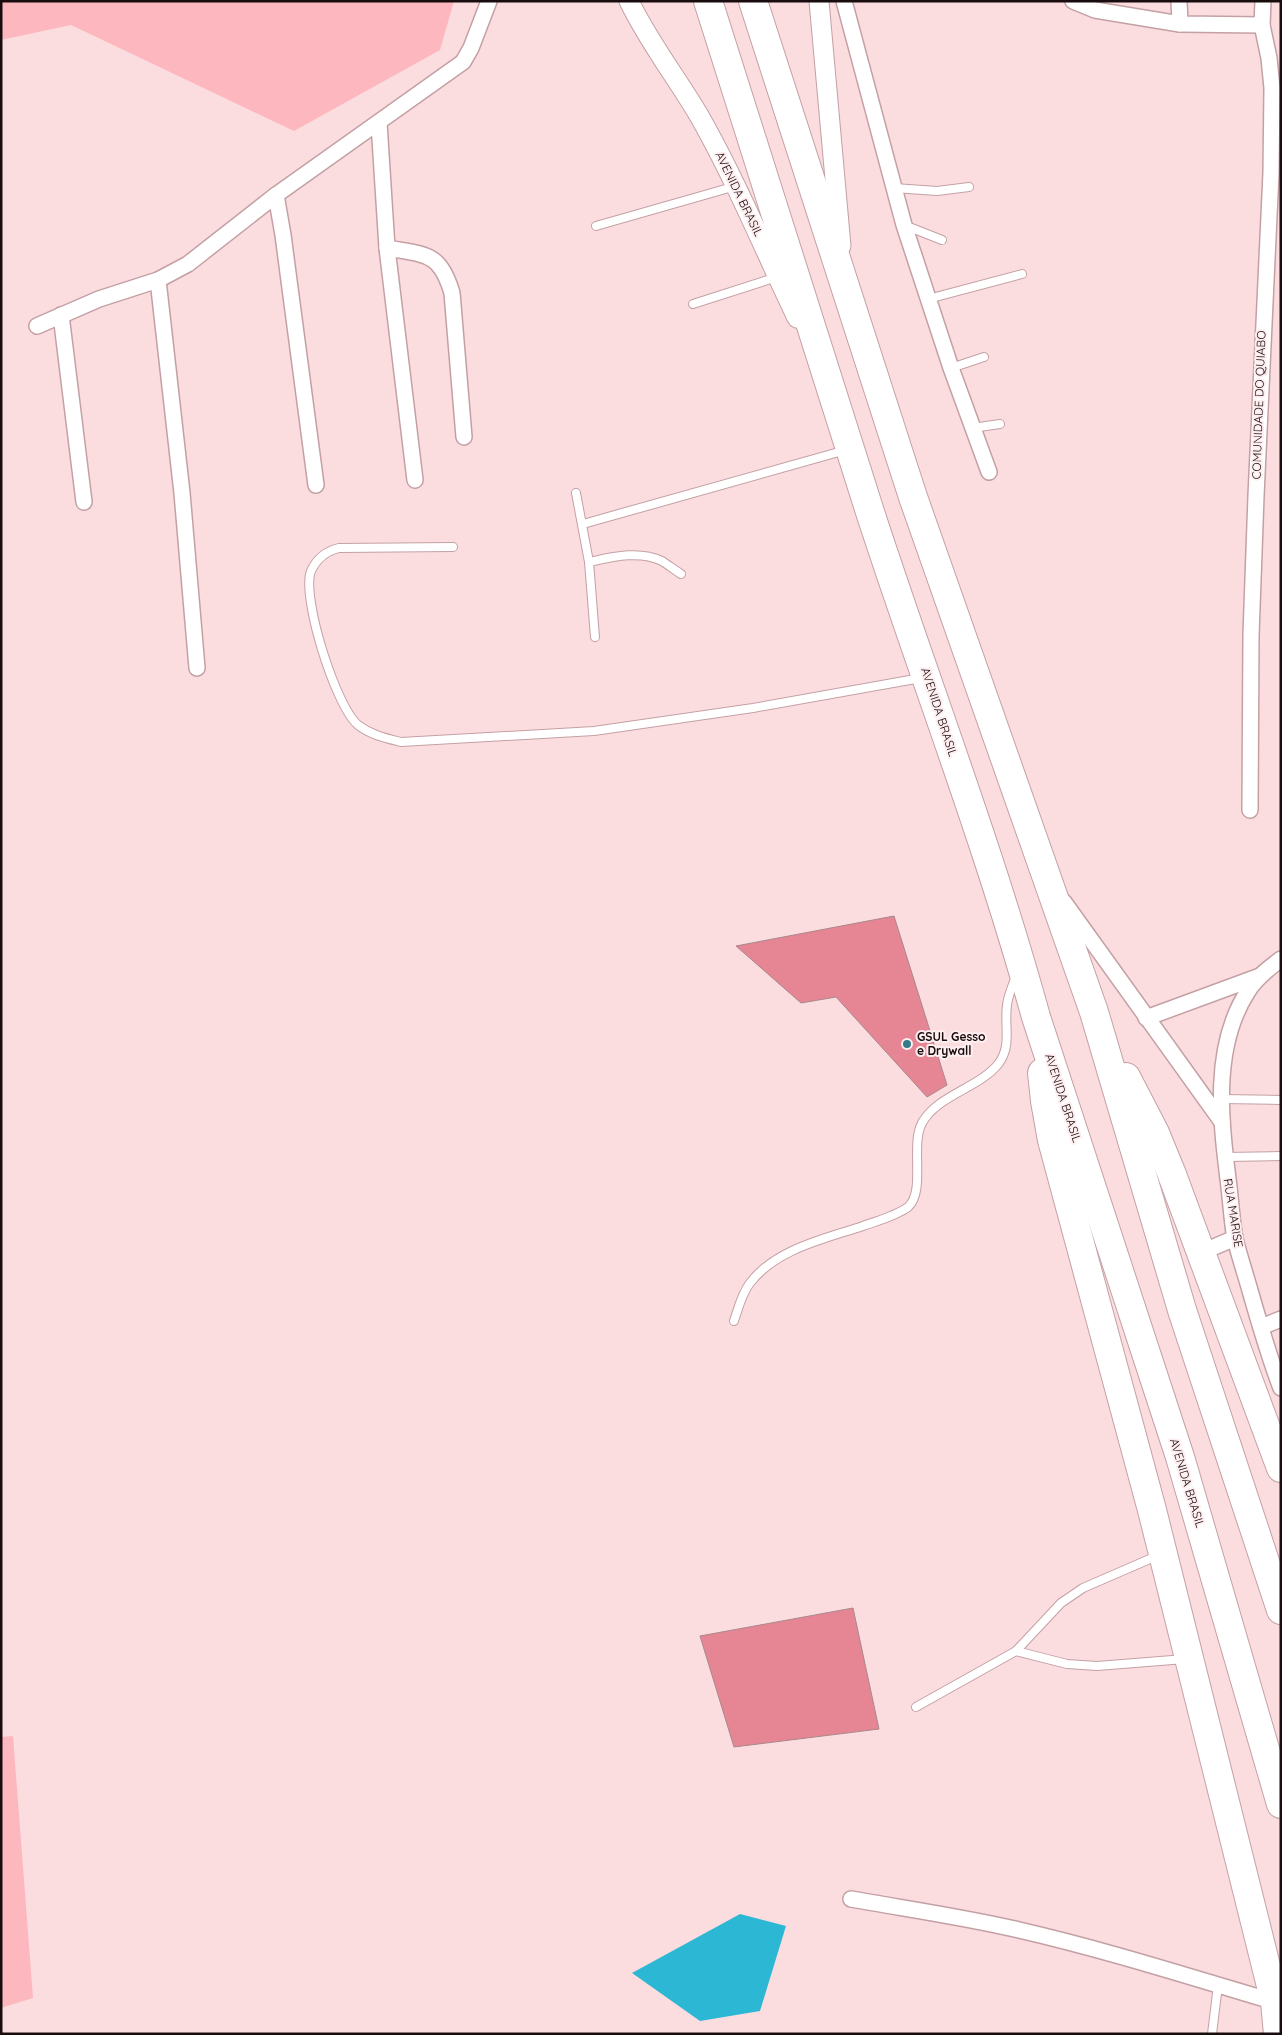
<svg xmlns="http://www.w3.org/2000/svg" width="1282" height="2035" viewBox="0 0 1282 2035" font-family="Quicksand,sans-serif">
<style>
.green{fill:#fdb7bf}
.water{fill:#2cb8d4}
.building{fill:#e68694;stroke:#a9878a}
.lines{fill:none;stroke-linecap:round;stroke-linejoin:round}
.service-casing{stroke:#c4a0a4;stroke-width:10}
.minor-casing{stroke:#c4a0a4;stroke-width:18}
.tertiary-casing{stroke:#c4a0a4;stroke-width:21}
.motorway-casing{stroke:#c4a0a4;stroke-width:30}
.service{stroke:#fff;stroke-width:8}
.minor{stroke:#fff;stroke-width:15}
.tertiary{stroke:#fff;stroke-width:19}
.motorway{stroke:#fff;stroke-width:28}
.poi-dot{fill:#377a8a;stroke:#feeef0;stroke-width:2}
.labels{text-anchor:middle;stroke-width:4;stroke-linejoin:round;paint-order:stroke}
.street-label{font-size:12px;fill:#190c0e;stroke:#feeef0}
.poi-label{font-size:12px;font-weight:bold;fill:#190c0e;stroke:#feeef0;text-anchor:start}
</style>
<rect width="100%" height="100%" fill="#fbdde0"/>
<g class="green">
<path d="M1 1H454L440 50 294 131 71 25 1 40Z"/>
<path d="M13 1736 33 1998 1 2008V1737Z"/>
</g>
<path class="water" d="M740 1914 786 1926 760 2011 700 2021 632 1973Z"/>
<g class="building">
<path d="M894 916 947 1085 927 1097 836 997 801 1003 736 946Z"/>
<path d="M853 1608 879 1729 734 1747 700 1636Z"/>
</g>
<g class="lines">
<g class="service-casing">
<g id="service">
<path d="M894 188 937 191 969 187"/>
<path d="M904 225 942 240"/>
<path d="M596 226 736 186"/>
<path d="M928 299 1022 274"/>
<path d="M693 304 777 277"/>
<path d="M951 368 984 357"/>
<path d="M972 428 1000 424"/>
<path d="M576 493 589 562 595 637"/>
<path d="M583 524 846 450"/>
<path d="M453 547 339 548C326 551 317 558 311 571 301 597 336 707 358 725 371 735 385 738 401 742L594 731 753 708 921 678"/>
<path d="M589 562C612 557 639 550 662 561 668 565 675 570 681 574"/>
<path d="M1222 1099 1281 1100"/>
<path d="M1225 1157 1281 1156"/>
<path d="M734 1321C738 1309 742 1293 750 1283 776 1249 824 1239 863 1226 877 1221 896 1216 908 1207 926 1191 910 1145 922 1123 937 1095 980 1088 999 1063 1012 1045 1004 1025 1007 1005 1008 995 1013 985 1016 976"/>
<path d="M1016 1651 1067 1664 1097 1666 1185 1659"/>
<path d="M916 1707 1016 1651 1061 1603 1083 1588 1159 1555"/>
<path d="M1212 2034 1218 1985"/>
</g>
</g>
<g class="minor-casing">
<g id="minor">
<path d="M844 1 904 225 951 368 989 472"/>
<path d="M1073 1 1095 10 1180 24"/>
<path d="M1179 1 1180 24 1262 25"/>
<path d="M379 123 387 248 415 480"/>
<path d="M276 195 283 235 316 485"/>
<path d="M387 248C426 255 440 252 452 293L464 437"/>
<path d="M158 280 182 493 197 668"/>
<path d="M61 315 84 502"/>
<path d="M37 326 99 299 158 280 188 264 276 195 463 62 471 48 489 1"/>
<path d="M1250 810 1251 635 1256 496 1271 173 1272 88 1269 58 1262 25 1263 1"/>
<path d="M1064 902 1222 1122"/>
<path d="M1281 959C1269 968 1256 978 1248 991 1211 1048 1221 1123 1229 1187 1231 1204 1232 1222 1235 1239 1240 1258 1246 1276 1251 1294 1260 1325 1269 1357 1281 1388"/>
<path d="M1146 1018 1260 976"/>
<path d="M1200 1253 1235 1238"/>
<path d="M1261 1327 1281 1319"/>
<path d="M851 1899C907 1909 964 1917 1019 1930 1106 1950 1190 1977 1275 2002"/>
</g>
</g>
<g class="tertiary-casing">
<g id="tertiary">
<path d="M629 1C649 43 678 79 701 119 737 183 765 251 797 318"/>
<path d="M819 1 841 246"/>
</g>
</g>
<g class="motorway-casing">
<g id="motorway">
<path d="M708 1C762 172 815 343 870 512 925 681 989 846 1036 1017L1180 1457 1281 1804"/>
<path d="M753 1 913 497 1094 1012 1182 1310 1281 1610"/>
<path d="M1042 1073 1045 1101 1052 1140 1152 1510 1275 2002 1278 2034"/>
<path d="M1126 1077 1155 1133 1171 1172 1281 1468"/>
</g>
</g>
<use href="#service" class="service"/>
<use href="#minor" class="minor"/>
<use href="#tertiary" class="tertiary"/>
<use href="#motorway" class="motorway"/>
</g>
<circle class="poi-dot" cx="907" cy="1044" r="5"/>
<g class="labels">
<g class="street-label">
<text transform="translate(739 194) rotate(64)" y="4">AVENIDA BRASIL</text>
<text transform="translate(1259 405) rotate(-88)" y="4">COMUNIDADE DO QUIABO</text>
<text transform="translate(939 712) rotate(72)" y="4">AVENIDA BRASIL</text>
<text transform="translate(1063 1098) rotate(72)" y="4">AVENIDA BRASIL</text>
<text transform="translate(1233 1213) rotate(81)" y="4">RUA MARISE</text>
<text transform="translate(1187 1483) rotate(73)" y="4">AVENIDA BRASIL</text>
</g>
<g class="poi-label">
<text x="917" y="1041">GSUL Gesso<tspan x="917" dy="14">e Drywall</tspan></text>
</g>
</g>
<rect width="1282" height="2035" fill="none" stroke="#190c0e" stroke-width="5"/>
</svg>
